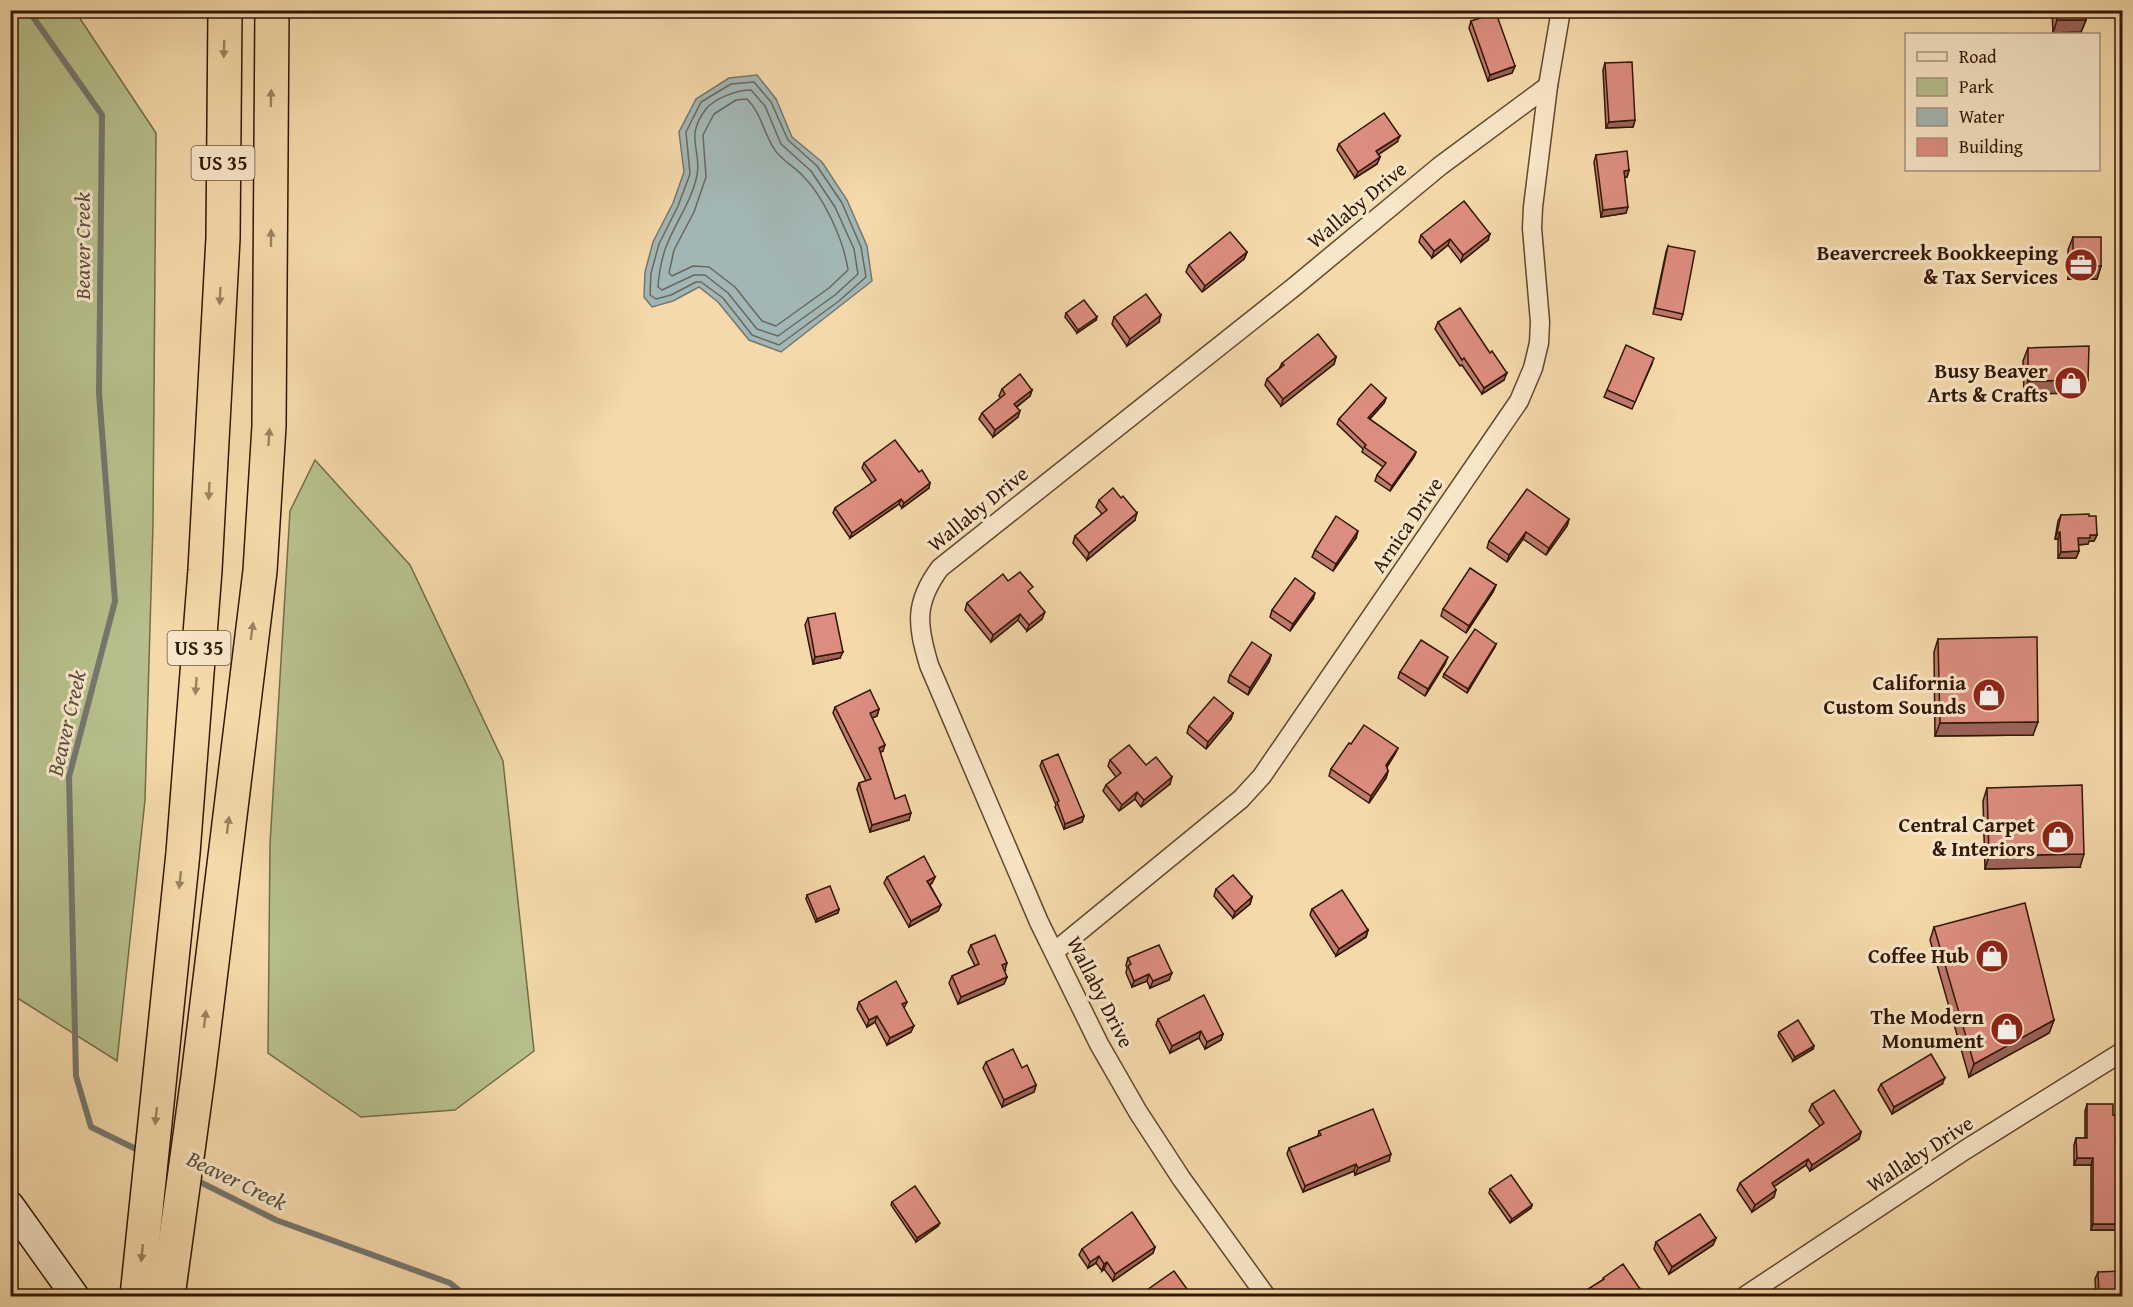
<svg xmlns="http://www.w3.org/2000/svg" width="2133" height="1307" viewBox="0 0 2133 1307" font-family="'Gentium Book Plus',serif">
<style>
.green{fill:#b7c08c;stroke:#746c48;stroke-width:1.5}
.water{fill:#a2b7b5;stroke:#75776f;stroke-width:1.5}
.lines{fill:none;stroke-linecap:round;stroke-linejoin:round}
.shore{stroke:#6a675d;stroke-width:1.5}
.stream{stroke:#75776f;stroke-width:6}
.minor-casing{stroke:#63482e;stroke-width:21}
.secondary-casing{stroke:#321705;stroke-width:30}
.motorway-casing{stroke:#321705;stroke-width:36}
.minor{stroke:#f8e6c8;stroke-width:18}
.secondary{stroke:#f8e6c8;stroke-width:27}
.motorway{stroke:#f5d9ab;stroke-width:33}
.wall{fill:#be796d;stroke:#321705;stroke-width:1.5}
.shaded-wall{fill:#9b6359;stroke:#321705;stroke-width:1.5}
.building{fill:#dd8d7f;stroke:#321705;stroke-width:1.5}
.oneway{fill:#9d8260}
.labels{text-anchor:middle;stroke-width:6;stroke-linejoin:round;paint-order:stroke}
.shield{fill:#f8e6c8;stroke:#6d5540;stroke-width:1.5}
.shield-label{font-size:20px;font-weight:bold;fill:#321705}
.street-label{font-size:21px;fill:#321705;stroke:#f8e6c8}
.poi-label{font-size:21px;font-weight:bold;fill:#321705;stroke:#f8e6c8;text-anchor:end}
.water-label{font-size:22px;font-style:italic;fill:#594f43;stroke:#f8e6c8}
</style>
<rect width="100%" height="100%" fill="#f5d9ab"/>
<filter id="stains"><feTurbulence type="fractalNoise" baseFrequency=".00333" numOctaves="4"/><feColorMatrix values="0 0 0 0 .2 0 0 0 0 .09 0 0 0 0 .02 0 0 0 .5 -.17"/></filter>
<radialGradient id="worn" r=".72"><stop offset=".6" stop-color="#630" stop-opacity="0"/><stop offset="1" stop-color="#630" stop-opacity=".3"/></radialGradient>
<g class="green">
<path d="M11 10 75 11 156 133 153 524 145 800 117 1061 11 994Z"/>
<path d="M315 460 410 565 503 761 534 1051 455 1110 361 1117 268 1053 270 844 290 511Z"/>
</g>
<path class="water" d="M757 75 776 99 792 137 822 162 847 200 867 246 872 281 781 352 749 340 718 302 699 287 673 301 652 307 644 297 645 272 653 242 673 203 684 172 679 132 696 99 729 78Z"/>
<g class="lines">
<g class="shore">
<path d="M754 82 771 102 788 140 817 166 842 203 861 247 866 277 839 301 779 345 752 335 723 298 701 282H696L671 295 656 299 650 295 651 273 659 244 678 206 690 174 686 132 701 102 731 84Z"/>
<path d="M751 90 765 106 781 144 811 171 835 207 854 249 858 274 835 295 778 336 757 329 728 293 705 275H694L662 290 658 287C659 274 661 260 666 247 675 223 692 201 697 175 702 150 684 137 706 109 715 98 737 90 751 90Z"/>
<path d="M747 99C761 113 763 131 773 147 779 159 794 166 803 176 824 197 844 241 848 270L829 288 776 326 762 321 735 287 709 267 693 266 672 276 669 273 674 250 694 212 706 177 703 135 714 114 736 100Z"/>
</g>
<g class="stream">
<path d="M28 10 102 115 99 393 115 601 69 777 76 1076 91 1127 142 1152"/>
<path d="M194 1179 276 1220 450 1283 466 1296"/>
</g>
<g class="minor-casing">
<g id="minor">
<path d="M1054 952 1241 799 1262 776 1519 401 1533 368 1539 343 1540 322 1532 228 1533 207 1548 86 1561 10"/>
<path d="M1266 1296 1181 1178 1138 1112 1099 1044 1039 922 929 665C917 625 914 603 940 568L1294 287 1440 166 1548 86"/>
<path d="M1745 1296 1965 1150 2122 1052"/>
</g>
</g>
<g class="secondary-casing">
<path id="secondary" d="M10 1205 75 1296"/>
</g>
<g class="motorway-casing">
<g id="motorway">
<path d="M137 1296 183 853 205 570 223 238 225 10"/>
<path d="M168 1296 198 1077 260 571 269 426 272 10"/>
</g>
</g>
<use href="#minor" class="minor"/>
<use href="#secondary" class="secondary"/>
<use href="#motorway" class="motorway"/>
</g>
<g class="wall">
<path d="M2052 10H2086V20L2081 32 2053 33Z"/>
<path d="M1471 21 1515 66 1512 73 1488 81 1469 28Z"/>
<path d="M1605 63 1635 120 1633 127 1606 128 1603 70Z"/>
<path d="M1397 142 1378 155 1380 157 1377 164 1355 178 1337 150 1339 144Z"/>
<path d="M1596 155 1629 170 1627 177H1624L1626 213 1601 217 1594 162Z"/>
<path d="M1421 235 1488 240 1461 262 1448 245 1432 258 1419 242Z"/>
<path d="M2073 237 2101 266 2097 279H2068V250Z"/>
<path d="M1668 246 1683 314 1681 320 1653 314 1666 252Z"/>
<path d="M1247 252 1244 259 1202 292 1186 272 1189 265Z"/>
<path d="M1066 313 1096 320 1077 333 1065 317Z"/>
<path d="M1114 317 1159 322 1127 346 1112 324Z"/>
<path d="M1438 322 1490 353 1504 380 1482 394 1462 365 1460 366 1435 329Z"/>
<path d="M2028 348 2088 380 2083 393 2024 394 2023 361Z"/>
<path d="M1336 357 1334 364 1281 406 1265 385 1267 379 1279 369 1282 363Z"/>
<path d="M1652 364 1632 409 1604 397 1607 390Z"/>
<path d="M1002 389 1032 390 1030 396 1017 407 1018 417 993 437 979 419 982 413 1001 398 999 396Z"/>
<path d="M1386 398 1384 403 1370 419 1416 452 1414 457 1390 491 1375 481 1377 475 1383 467 1362 452 1363 449 1337 424 1339 419Z"/>
<path d="M864 463 919 472 929 488 902 508 899 504 850 538 833 513 835 508 872 483 862 468Z"/>
<path d="M1099 500 1135 520 1087 560 1073 543 1075 536 1102 514 1096 507Z"/>
<path d="M2061 515 2089 516 2097 535 2094 541H2089L2088 544 2078 545 2079 551 2076 558H2058V539H2055L2058 521Z"/>
<path d="M1569 519 1567 526 1546 555 1523 539 1507 562 1487 548 1489 541Z"/>
<path d="M1356 538 1333 571 1312 557 1315 550Z"/>
<path d="M1008 581 1030 594 1042 619 1027 631 1018 620 991 642 965 610 967 603Z"/>
<path d="M1496 585 1493 592 1466 633 1441 616 1443 609Z"/>
<path d="M1313 599 1290 631 1270 617 1272 610Z"/>
<path d="M808 618 840 658 813 664 805 625Z"/>
<path d="M1938 639 2033 735 1935 736 1934 652Z"/>
<path d="M1496 644 1467 693 1443 677 1444 674Z"/>
<path d="M1271 655 1269 662 1248 695 1228 682 1230 675Z"/>
<path d="M1445 664 1425 696 1398 678 1400 672Z"/>
<path d="M835 707 879 709 877 716 872 718 883 751 880 753 895 799 909 820 870 832 857 789 859 783 866 781 833 713Z"/>
<path d="M1233 713 1231 719 1206 749 1187 733 1189 726Z"/>
<path d="M1351 744 1398 748 1395 754 1387 767 1388 771 1386 778 1369 803 1329 776 1331 769Z"/>
<path d="M1110 760 1146 765 1170 784 1141 807 1135 799 1119 811 1103 791 1106 785 1116 777 1108 766Z"/>
<path d="M1042 761 1084 816 1082 822 1064 829 1055 807 1056 805 1040 766Z"/>
<path d="M1987 788 2080 867 1985 869 1983 801Z"/>
<path d="M887 877H935L932 883 930 885 941 905 938 911 909 927 884 883Z"/>
<path d="M1216 889 1252 897 1250 904 1233 918 1214 896Z"/>
<path d="M807 895 839 909 838 913 816 922 806 899Z"/>
<path d="M1312 909 1368 930 1366 937 1336 956 1310 915Z"/>
<path d="M1934 927 2054 1020 2049 1033 1969 1077 1930 940Z"/>
<path d="M971 945 1005 970H1004L1007 977 1004 984 958 1004 949 983 952 976 975 966 968 952Z"/>
<path d="M1128 958 1169 980 1150 988 1147 981 1132 987 1126 973 1127 968 1126 965Z"/>
<path d="M859 1002H907L904 1008 911 1032 887 1045 875 1022 867 1027 857 1009Z"/>
<path d="M1158 1019 1223 1034 1221 1040 1205 1049 1199 1038 1170 1053 1156 1025Z"/>
<path d="M1779 1032 1813 1049 1793 1061 1778 1036Z"/>
<path d="M986 1062 1022 1068 1036 1085 1034 1092 1002 1107 983 1068Z"/>
<path d="M1881 1084H1942L1892 1114 1878 1090Z"/>
<path d="M1812 1104 1861 1132 1859 1139 1810 1171 1806 1165 1774 1186V1197L1752 1212 1737 1190 1740 1183 1820 1126 1809 1111Z"/>
<path d="M2087 1104 2113 1115H2122V1161L2121 1165H2118V1202L2122 1224 2120 1230H2091V1165H2074V1145L2076 1138H2085V1111Z"/>
<path d="M1319 1131 1389 1161 1355 1175 1354 1171 1303 1192 1287 1154 1289 1148 1318 1136Z"/>
<path d="M1490 1189 1532 1205 1531 1208 1510 1223 1489 1193Z"/>
<path d="M892 1202 938 1226 916 1242 891 1205Z"/>
<path d="M1716 1238 1713 1245 1669 1274 1654 1249 1656 1242Z"/>
<path d="M1155 1247 1153 1253 1113 1281 1104 1269 1102 1271 1096 1263 1088 1268 1079 1255 1082 1249Z"/>
<path d="M2098 1272 2122 1296H2096L2095 1279Z"/>
<path d="M1147 1290 1192 1296H1144Z"/>
</g>
<g class="shaded-wall">
<path d="M2057 20H2086L2081 32 2053 33Z"/>
<path d="M1515 66 1512 73 1488 81 1490 75Z"/>
<path d="M1635 120 1633 127 1606 128 1609 122Z"/>
<path d="M1400 136 1397 142 1373 158 1376 151Z"/>
<path d="M1380 157 1377 164 1355 178 1358 172Z"/>
<path d="M1629 170 1627 177 1621 178 1624 171Z"/>
<path d="M1628 207 1626 213 1601 217 1603 210Z"/>
<path d="M1490 234 1488 240 1461 262 1463 255Z"/>
<path d="M1450 239 1448 245 1432 258 1434 251Z"/>
<path d="M1247 252 1244 259 1202 292 1205 286Z"/>
<path d="M2073 266H2101L2097 279H2068Z"/>
<path d="M1161 315 1159 322 1127 346 1130 339Z"/>
<path d="M1097 317 1096 320 1077 333 1078 330Z"/>
<path d="M1336 357 1334 364 1281 406 1283 399Z"/>
<path d="M1507 373 1504 380 1482 394 1484 388Z"/>
<path d="M2088 380 2083 393 2024 394 2028 381Z"/>
<path d="M1032 390 1030 396 1012 410 1014 404Z"/>
<path d="M1386 398 1384 403 1366 423 1368 418Z"/>
<path d="M1020 411 1018 417 993 437 995 430Z"/>
<path d="M1416 452 1414 457 1390 491 1392 486Z"/>
<path d="M930 483 929 488 902 508 904 503Z"/>
<path d="M901 499 899 504 850 538 852 533Z"/>
<path d="M1137 513 1135 520 1087 560 1089 553Z"/>
<path d="M1569 519 1567 526 1546 555 1549 548Z"/>
<path d="M1358 531 1356 538 1333 571 1336 564Z"/>
<path d="M1526 532 1523 539 1507 562 1509 555Z"/>
<path d="M2060 532 2058 539H2055L2057 533Z"/>
<path d="M2090 535H2097L2094 541H2089L2088 544 2076 545 2078 538Z"/>
<path d="M2079 551 2076 558H2058L2061 552Z"/>
<path d="M1496 585 1493 592 1466 633 1469 626Z"/>
<path d="M1315 593 1313 599 1290 631 1293 624Z"/>
<path d="M1045 612 1042 619 1027 631 1029 625Z"/>
<path d="M1020 614 1018 620 991 642 993 635Z"/>
<path d="M1496 644 1495 647 1467 693 1468 689Z"/>
<path d="M843 652 840 658 813 664 815 657Z"/>
<path d="M1271 655 1269 662 1248 695 1250 688Z"/>
<path d="M1448 657 1445 664 1425 696 1428 689Z"/>
<path d="M879 709 877 716 868 720 870 713Z"/>
<path d="M1233 713 1231 719 1206 749 1208 742Z"/>
<path d="M2038 722 2033 735 1935 736 1940 723Z"/>
<path d="M885 745 883 751 876 754 879 748Z"/>
<path d="M1398 748 1395 754 1384 771 1386 765Z"/>
<path d="M1388 771 1386 778 1369 803 1371 796Z"/>
<path d="M1172 777 1170 784 1141 807 1144 800Z"/>
<path d="M1137 792 1135 799 1119 811 1122 805Z"/>
<path d="M911 813 909 820 870 832 872 825Z"/>
<path d="M1084 816 1082 822 1064 829 1065 824Z"/>
<path d="M2084 854 2080 867 1985 869 1989 856Z"/>
<path d="M935 877 932 883 925 887 927 881Z"/>
<path d="M1252 897 1250 904 1233 918 1235 912Z"/>
<path d="M941 905 938 911 909 927 911 921Z"/>
<path d="M839 909 838 913 816 922 817 919Z"/>
<path d="M1368 930 1366 937 1336 956 1339 949Z"/>
<path d="M1007 963 1005 970 999 972 1002 965Z"/>
<path d="M1172 973 1169 980 1150 988 1153 981Z"/>
<path d="M1149 974 1147 981 1132 987 1134 981Z"/>
<path d="M1007 977 1004 984 958 1004 961 997Z"/>
<path d="M877 1016 875 1022 867 1027 869 1020Z"/>
<path d="M2054 1020 2049 1033 1969 1077 1974 1064Z"/>
<path d="M914 1026 911 1032 887 1045 890 1038Z"/>
<path d="M1201 1031 1199 1038 1170 1053 1172 1046Z"/>
<path d="M1223 1034 1221 1040 1205 1049 1207 1042Z"/>
<path d="M1814 1046 1813 1049 1793 1061 1795 1057Z"/>
<path d="M1945 1078 1942 1084 1892 1114 1894 1107Z"/>
<path d="M1036 1085 1034 1092 1002 1107 1004 1100Z"/>
<path d="M1861 1132 1859 1139 1810 1171 1812 1165Z"/>
<path d="M1391 1154 1389 1161 1355 1175 1358 1168Z"/>
<path d="M2077 1158H2093L2091 1165H2074Z"/>
<path d="M1808 1159 1806 1165 1769 1190 1772 1183Z"/>
<path d="M2117 1159H2122L2121 1165H2115Z"/>
<path d="M1356 1164 1354 1171 1303 1192 1305 1186Z"/>
<path d="M1776 1190 1774 1197 1752 1212 1755 1205Z"/>
<path d="M1532 1205 1531 1208 1510 1223 1512 1219Z"/>
<path d="M940 1223 938 1226 916 1242 917 1238Z"/>
<path d="M2093 1224H2122L2120 1230H2091Z"/>
<path d="M1716 1238 1713 1245 1669 1274 1672 1267Z"/>
<path d="M1155 1247 1153 1253 1113 1281 1115 1274Z"/>
<path d="M1099 1256 1096 1263 1088 1268 1090 1262Z"/>
<path d="M1107 1262 1104 1269 1102 1271 1104 1264Z"/>
<path d="M1640 1289 1637 1296H1628Z"/>
</g>
<g class="building">
<rect x="2057" y="10" width="29" height="10"/>
<path d="M1496 13 1515 66 1490 75 1471 21Z"/>
<path d="M1632 62 1635 120 1609 122 1605 63Z"/>
<path d="M1384 113 1400 136 1376 151 1380 157 1358 172 1339 144Z"/>
<path d="M1627 151 1629 170 1624 171 1628 207 1603 210 1596 155Z"/>
<path d="M1464 201 1490 234 1463 255 1450 239 1434 251 1421 235Z"/>
<path d="M1230 232 1247 252 1205 286 1189 265Z"/>
<rect x="2073" y="237" width="28" height="29"/>
<path d="M1668 246 1695 251 1683 314 1655 308Z"/>
<path d="M1146 294 1161 315 1130 339 1114 317Z"/>
<path d="M1084 300 1097 317 1078 330 1066 313Z"/>
<path d="M1460 308 1490 353 1492 351 1507 373 1484 388 1464 358 1462 360 1438 322Z"/>
<path d="M1318 334 1336 357 1283 399 1267 379 1284 365 1282 363Z"/>
<path d="M1626 345 1654 358 1635 402 1607 390Z"/>
<path d="M2089 346 2088 380 2028 381V348Z"/>
<path d="M1020 374 1032 390 1014 404 1020 411 995 430 982 413 1005 394 1002 389Z"/>
<path d="M1371 384 1386 398 1368 418 1416 452 1392 486 1377 475 1386 463 1364 447 1366 445 1339 419Z"/>
<path d="M895 440 919 472 922 470 930 483 904 503 901 499 852 533 835 508 876 480 864 463Z"/>
<path d="M1113 488 1121 498 1123 496 1137 513 1089 553 1075 536 1107 510 1099 500Z"/>
<path d="M1527 489 1569 519 1549 548 1526 532 1509 555 1489 541Z"/>
<path d="M2089 514V516H2096L2097 535H2090V538H2078L2079 551 2061 552 2060 532 2057 533 2061 515Z"/>
<path d="M1336 516 1358 531 1336 564 1315 550Z"/>
<path d="M1470 568 1496 585 1469 626 1443 609Z"/>
<path d="M1020 572 1033 587 1028 591 1045 612 1029 625 1020 614 993 635 967 603 1003 574 1008 581Z"/>
<path d="M1295 578 1315 593 1293 624 1272 610Z"/>
<path d="M835 613 843 652 815 657 808 618Z"/>
<path d="M1475 629 1496 644 1468 689 1444 674Z"/>
<path d="M2037 637 2038 722 1940 723 1938 639Z"/>
<path d="M1421 640 1448 657 1428 689 1400 672Z"/>
<path d="M1252 642 1271 655 1250 688 1230 675Z"/>
<path d="M870 690 879 709 870 713 885 745 879 748 895 799 905 795 911 813 872 825 859 783 871 779 835 707Z"/>
<path d="M1214 697 1233 713 1208 742 1189 726Z"/>
<path d="M1364 725 1398 748 1386 765 1388 771 1371 796 1331 769 1349 743 1351 744Z"/>
<path d="M1129 745 1146 765 1156 757 1172 777 1144 800 1137 792 1122 805 1106 785 1121 773 1110 760Z"/>
<path d="M1058 754 1084 816 1065 824 1057 802 1059 801 1042 761Z"/>
<path d="M2082 785 2084 854 1989 856 1987 788Z"/>
<path d="M924 856 935 877 927 881 941 905 911 921 887 877Z"/>
<path d="M1233 875 1252 897 1235 912 1216 889Z"/>
<path d="M830 886 839 909 817 919 807 895Z"/>
<path d="M1342 890 1368 930 1339 949 1312 909Z"/>
<path d="M2025 903 2054 1020 1974 1064 1934 927Z"/>
<path d="M995 935 1007 963 1002 965 1007 977 961 997 952 976 979 964 971 945Z"/>
<path d="M1159 945 1172 973 1153 981 1149 974 1134 981 1128 966 1131 964 1128 958Z"/>
<path d="M896 981 907 1002 902 1004 914 1026 890 1038 877 1016 869 1020 859 1002Z"/>
<path d="M1204 995 1223 1034 1207 1042 1201 1031 1172 1046 1158 1019Z"/>
<path d="M1798 1020 1814 1046 1795 1057 1779 1032Z"/>
<path d="M1013 1049 1022 1068 1027 1065 1036 1085 1004 1100 986 1062Z"/>
<path d="M1931 1054 1945 1078 1894 1107 1881 1084Z"/>
<path d="M1834 1090 1861 1132 1812 1165 1808 1159 1772 1183 1776 1190 1755 1205 1740 1183 1824 1123 1812 1104Z"/>
<path d="M2087 1104H2113V1115H2122V1159H2117L2118 1202H2122V1224H2093V1158H2077L2076 1138H2087Z"/>
<path d="M1373 1109 1391 1154 1358 1168 1356 1164 1305 1186 1289 1148 1321 1135 1319 1131Z"/>
<path d="M1511 1175 1532 1205 1512 1219 1490 1189Z"/>
<path d="M915 1186 940 1223 917 1238 892 1202Z"/>
<path d="M1132 1212 1155 1247 1115 1274 1107 1262 1104 1264 1099 1256 1090 1262 1082 1249Z"/>
<path d="M1700 1214 1716 1238 1672 1267 1656 1242Z"/>
<path d="M1623 1264 1640 1289 1628 1296H1577L1604 1279 1603 1278Z"/>
<path d="M1174 1271 1192 1296H1151L1147 1290Z"/>
<path d="M2122 1271V1296H2099L2098 1272Z"/>
</g>
<defs><path id="oneway-solid" d="M-6-.8H1V-3.2L6.5 0L1 3.2V.8H-6Z" transform="scale(1.5)"/></defs>
<g class="oneway">
<use href="#oneway-solid" transform="translate(224 49) rotate(92)"/>
<use href="#oneway-solid" transform="translate(271 98) rotate(-89)"/>
<use href="#oneway-solid" transform="translate(271 238) rotate(-90)"/>
<use href="#oneway-solid" transform="translate(220 296) rotate(93)"/>
<use href="#oneway-solid" transform="translate(269 437) rotate(-86)"/>
<use href="#oneway-solid" transform="translate(209 491) rotate(93)"/>
<use href="#oneway-solid" transform="translate(252 631) rotate(-82)"/>
<use href="#oneway-solid" transform="translate(196 686) rotate(94)"/>
<use href="#oneway-solid" transform="translate(228 825) rotate(-83)"/>
<use href="#oneway-solid" transform="translate(180 880) rotate(96)"/>
<use href="#oneway-solid" transform="translate(205 1019) rotate(-83)"/>
<use href="#oneway-solid" transform="translate(156 1116) rotate(96)"/>
<use href="#oneway-solid" transform="translate(142 1253) rotate(96)"/>
</g>
<defs>
<g id="office-disc" transform="scale(1.725)"><circle r="9.5" fill="#8f2418" stroke="#f8e6c8"/><path d="M-6-3h4V-5.5h4V-3h4V5H-6ZM-1-4.5V-3h2v-1.5ZM-6 0V1H6V0Z" fill="#fff"/></g>
<g id="shop-disc" transform="scale(1.725)"><circle r="9.5" fill="#8f2418" stroke="#f8e6c8"/><path d="M-5-2.5h2.3a2.7 3.5 0 0 1 5.4 0H5L5.5 6h-11ZM-1.5-2.5h3a1.5 2.3 0 0 0-3 0Z" fill="#fff"/></g>
</defs>
<g fill-rule="evenodd">
<use href="#office-disc" x="2081" y="265"/>
<use href="#shop-disc" x="2071" y="383"/>
<use href="#shop-disc" x="1989" y="695"/>
<use href="#shop-disc" x="2058" y="837"/>
<use href="#shop-disc" x="1992" y="956"/>
<use href="#shop-disc" x="2007" y="1029"/>
</g>
<g class="labels">
<g class="shield">
<rect x="191.5" y="146" width="63" height="34" rx="4.5"/>
<rect x="167.5" y="631" width="63" height="34" rx="4.5"/>
</g>
<g class="shield-label">
<text x="223" y="170">US 35</text>
<text x="199" y="655">US 35</text>
</g>
<g class="street-label">
<text transform="translate(1357 205) rotate(-40)" y="7">Wallaby Drive</text>
<text transform="translate(978 509) rotate(-39)" y="7">Wallaby Drive</text>
<text transform="translate(1407 525) rotate(-56)" y="7">Arnica Drive</text>
<text transform="translate(1100 992) rotate(63)" y="7">Wallaby Drive</text>
<text transform="translate(1920 1154) rotate(-33)" y="7">Wallaby Drive</text>
</g>
<g class="poi-label">
<text x="2058" y="260">Beavercreek Bookkeeping<tspan x="2058" dy="24">&amp; Tax Services</tspan></text>
<text x="2048" y="378">Busy Beaver<tspan x="2048" dy="24">Arts &amp; Crafts</tspan></text>
<text x="1966" y="690">California<tspan x="1966" dy="24">Custom Sounds</tspan></text>
<text x="2035" y="832">Central Carpet<tspan x="2035" dy="24">&amp; Interiors</tspan></text>
<text x="1969" y="963">Coffee Hub</text>
<text x="1984" y="1024">The Modern<tspan x="1984" dy="24">Monument</tspan></text>
</g>
<g class="water-label">
<text transform="translate(82 246) rotate(-90)" y="8">Beaver Creek</text>
<text transform="translate(66 723) rotate(-77)" y="8">Beaver Creek</text>
<text transform="translate(237 1180) rotate(26)" y="8">Beaver Creek</text>
</g>
</g>
<rect width="2133" height="1307" fill="none" stroke="#f5d9ab" stroke-width="36"/>
<rect x="12" y="12" width="2109" height="1283" fill="none" stroke="#321705" stroke-width="3"/>
<rect x="18" y="18" width="2097" height="1271" fill="none" stroke="#321705" stroke-width="1.5"/>
<rect x="1905" y="33" width="195" height="138" fill="#f8e6c8" stroke="#a9937a" stroke-width="1.5"/>
<rect x="1917" y="52" width="30" height="9" fill="#f8e6c8" stroke="#a9937a" stroke-width="1.5"/>
<text x="1959" y="63" font-size="18" fill="#321705">Road</text>
<rect x="1917" y="78" width="30" height="18" fill="#b7c08c" stroke="#a9937a" stroke-width="1.5"/>
<text x="1959" y="93" font-size="18" fill="#321705">Park</text>
<rect x="1917" y="108" width="30" height="18" fill="#a2b7b5" stroke="#a9937a" stroke-width="1.5"/>
<text x="1959" y="123" font-size="18" fill="#321705">Water</text>
<rect x="1917" y="138" width="30" height="18" fill="#dd8d7f" stroke="#a9937a" stroke-width="1.5"/>
<text x="1959" y="153" font-size="18" fill="#321705">Building</text>
<rect width="100%" height="100%" filter="url(#stains)"/>
<rect width="100%" height="100%" fill="url(#worn)"/>
</svg>
